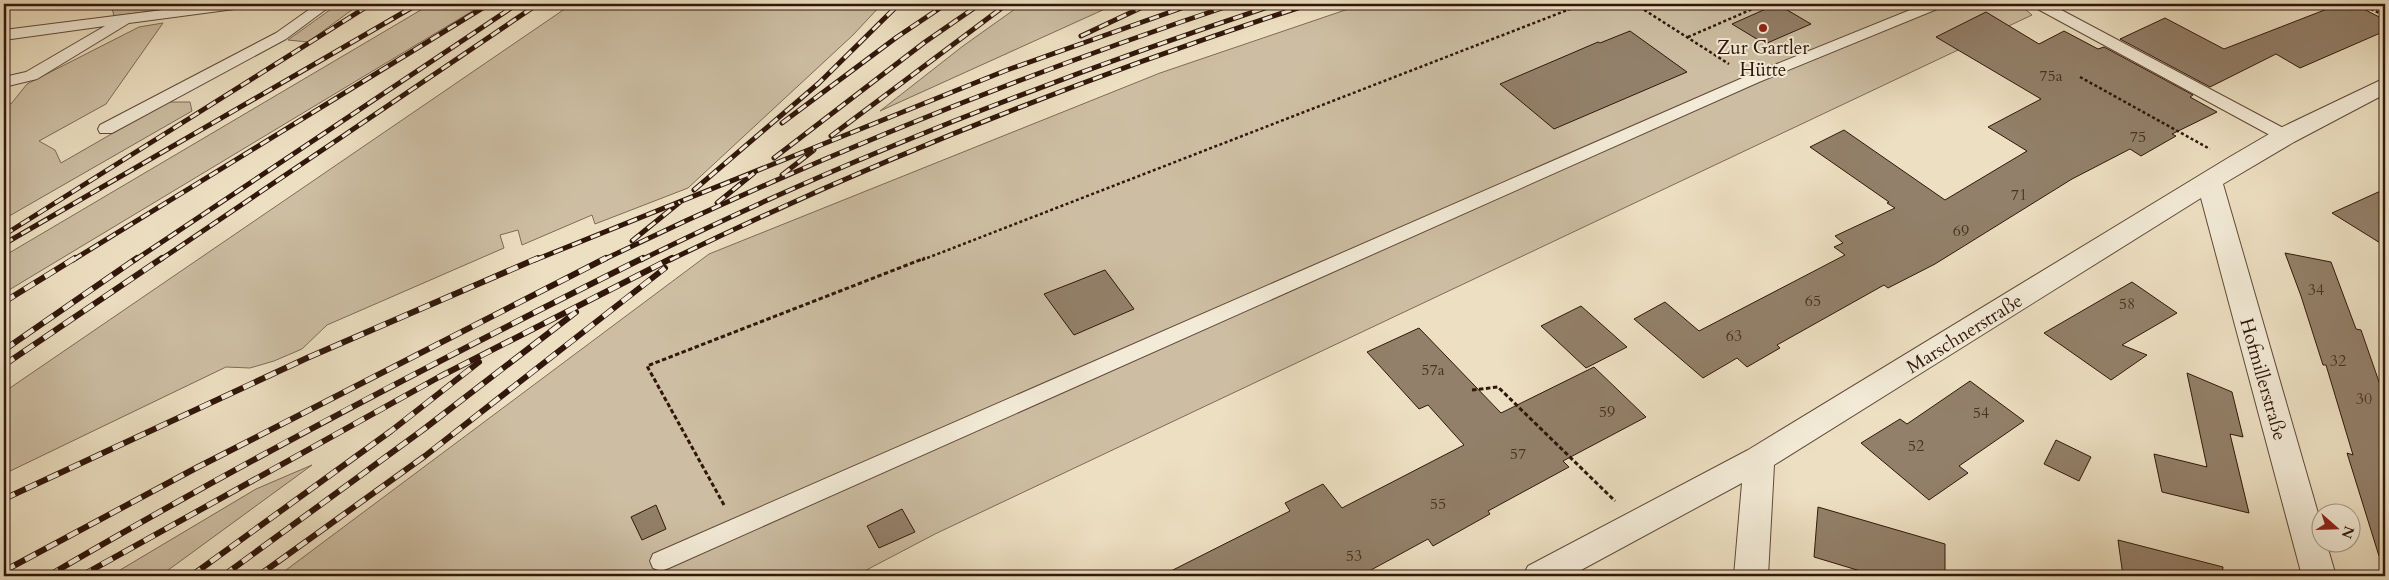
<svg xmlns="http://www.w3.org/2000/svg" width="2389" height="580" viewBox="0 0 2389 580" font-family="Cardo,serif">
<style>
.green{fill:#cdbea3;stroke:#7f6a57}
.building{fill:#93806a;stroke:#31170b}
.lines{fill:none;stroke-linecap:round;stroke-linejoin:round}
.service-casing{stroke:#604939;stroke-width:2}
.minor-casing{stroke:#604939;stroke-width:2}
.path-far1{stroke:#31170b;stroke-width:2.5;stroke-dasharray:3 2.5;stroke-linecap:butt}
.path{stroke:#31170b;stroke-width:3;stroke-dasharray:4.5 2.5;stroke-linecap:butt}
.service{fill:#f3ebd7;fill-rule:evenodd}
.minor{fill:#f3ebd7;fill-rule:evenodd}
.rail-far1-casing{stroke:#31170b;stroke-width:5}
.rail-casing{stroke:#31170b;stroke-width:6}
.rail-far1{stroke:#f3ebd7;stroke-width:3;stroke-dasharray:10;stroke-linecap:butt}
.rail{stroke:#f3ebd7;stroke-width:4.5;stroke-dasharray:12;stroke-linecap:butt}
.poi-dot{fill:#8f2418;stroke:#f3ebd7;stroke-width:2}
.labels{text-anchor:middle;stroke-width:4;stroke-linejoin:round;paint-order:stroke}
.number-label{font-size:16px;fill:#4a3123}
.poi-label{font-size:19px;fill:#31170b;stroke:#f3ebd7}
.street-label{font-size:19px;fill:#31170b;stroke:#f3ebd7}
</style>
<rect width="100%" height="100%" fill="#ede0c2"/>
<filter id="stains"><feTurbulence type="fractalNoise" baseFrequency=".004" numOctaves="4"/><feColorMatrix values="0 0 0 0 .2 0 0 0 0 .09 0 0 0 0 .02 0 0 0 .5 -.17"/></filter>
<radialGradient id="worn" r=".72"><stop offset=".6" stop-color="#630" stop-opacity="0"/><stop offset="1" stop-color="#630" stop-opacity=".3"/></radialGradient>
<g class="green">
<path d="M111 4H205L114 16Z"/>
<path d="M338 4H360L308 42 288 40Z"/>
<path d="M431 4H484L4 293V256Z"/>
<path d="M572 4H882L853 35 688 188 595 224 592 215 522 245 518 230 500 235 504 248 327 325 302 349 274 361 250 368 226 367 4 474V392Z"/>
<path d="M1022 4H1116L880 111 963 46Z"/>
<path d="M1363 4H2019L2032 15 935 534 855 576H278L709 254 1160 73Z"/>
<path d="M163 23 106 104 39 141 55 150 61 163 167 102H190L192 111 4 219V103L11 104 27 84 139 27Z"/>
<path d="M312 465 160 576H110L256 489Z"/>
</g>
<g class="building">
<path d="M1777 4 1811 24 1765 44 1732 24Z"/>
<path d="M2340 4H2354L2385 20V31L2300 68 2276 54 2210 87 2120 39 2165 18 2224 49Z"/>
<path d="M1986 12 2039 44 2064 31 2098 49 2104 47 2193 95 2190 97 2217 112 2172 134 2176 136 2141 156 2130 149 2072 179 1935 264 1888 288 1884 285 1777 345 1780 348 1747 367 1737 358 1703 378 1634 319 1665 302 1699 331 1845 255 1834 247 1843 243 1835 236 1895 208 1887 203 1889 202 1810 147 1844 130 1945 200 2027 151 1988 127 2041 99 1936 37Z"/>
<path d="M1630 31 1687 72 1554 129 1500 84 1598 42 1600 43Z"/>
<path d="M2385 189V246L2332 213Z"/>
<path d="M2285 253 2331 262 2356 329 2361 330 2385 399V555L2379 556 2347 453 2353 455 2326 365H2323L2301 296Z"/>
<path d="M1105 270 1134 309 1074 335 1044 294Z"/>
<path d="M2132 282 2177 313 2122 345 2147 355 2111 380 2044 333Z"/>
<path d="M1581 306 1627 347 1586 368 1541 326Z"/>
<path d="M1419 328 1501 413 1594 367 1646 417 1563 461 1569 467 1488 511 1490 514 1433 546 1428 539 1360 576H1161L1290 511 1285 503 1323 484 1342 508 1464 445 1428 405 1419 409 1367 352Z"/>
<path d="M2187 373 2232 392 2243 437 2230 434 2249 513 2162 492 2154 454 2207 467Z"/>
<path d="M1970 381 2024 421 1959 466 1968 473 1929 500 1861 443 1900 419 1907 424Z"/>
<path d="M2056 440 2091 457 2079 481 2044 464Z"/>
<path d="M656 505 666 529 642 540 631 517Z"/>
<path d="M1818 507 1945 544V576H1877L1814 557Z"/>
<path d="M902 509 915 532 879 548 867 526Z"/>
<path d="M2118 540 2223 567 2222 576H2123Z"/>
</g>
<g class="lines">
<g class="service-casing">
<g id="service">
<path d="M210 4H249L242 8 129 23 37 79 4 87V77L26 72 105 26 4 40V30Z"/>
<path d="M317 4H333L286 39 112 133H100L98 129 100 125 276 33Z"/>
<path d="M1925 4H1944L1942 7 1759 82 669 568 661 571 653 568 650 561 653 554 1747 76Z"/>
<path d="M2032 4H2050L2291 132 2293 136 2291 140H2279L2034 7Z"/>
</g>
</g>
<g class="minor-casing">
<path id="minor" d="M2385 78V94L2294 142 2223 184 2322 527V542H2326L2336 576H2302L2201 198 1774 465 1768 576H1734L1742 483 1570 576H1523L1528 566 1748 450 2228 158 2276 130Z"/>
</g>
<g class="path-far1">
<path d="M1635 4 1729 64"/>
<path d="M2361 4 2385 16"/>
<path d="M1688 37 1764 4"/>
<path d="M2080 77 2210 149"/>
<path d="M922 260 1583 4"/>
</g>
<g class="path">
<path d="M1472 390 1498 387 1615 501"/>
<path d="M724 505 647 366 925 258"/>
<path d="M628 576 637 572"/>
</g>
<use href="#service" class="service"/>
<use href="#minor" class="minor"/>
<g class="rail-far1-casing">
<g id="rail-far1">
<path d="M1081 36 1149 4"/>
<path d="M782 123 897 37 946 4"/>
<path d="M831 136 1007 4"/>
<path d="M774 158 925 42 980 4"/>
<path d="M782 175 814 150"/>
<path d="M694 190 819 83 899 4"/>
<path d="M717 203 754 173"/>
<path d="M4 235 371 4"/>
<path d="M632 241 680 202"/>
<path d="M4 244 418 4"/>
<path d="M73 260 489 4"/>
<path d="M135 260 517 4"/>
<path d="M160 260 538 4"/>
<path d="M535 260 1007 70 1193 4"/>
<path d="M603 260C808 161 1018 76 1234 4"/>
<path d="M641 260C846 158 1060 76 1277 4"/>
<path d="M670 260C877 159 1091 75 1310 4"/>
</g>
</g>
<g class="rail-casing">
<g id="rail">
<path d="M4 302 75 258"/>
<path d="M4 350 137 258"/>
<path d="M4 365 162 258"/>
<path d="M4 499 307 358 538 258"/>
<path d="M4 571 196 468 606 258"/>
<path d="M48 576C242 462 442 358 643 258"/>
<path d="M81 576 439 377 672 258"/>
<path d="M191 576 391 431 479 362"/>
<path d="M223 576 424 429 576 312"/>
<path d="M258 576 425 456 665 268"/>
</g>
</g>
<use href="#rail-far1" class="rail-far1"/>
<use href="#rail" class="rail"/>
</g>
<circle class="poi-dot" cx="1763" cy="28" r="5"/>
<g class="labels">
<g class="number-label">
<text x="2051" y="81">75a</text>
<text x="2138" y="142">75</text>
<text x="2019" y="200">71</text>
<text x="1961" y="236">69</text>
<text x="2316" y="295">34</text>
<text x="1813" y="306">65</text>
<text x="2127" y="309">58</text>
<text x="1734" y="341">63</text>
<text x="2338" y="366">32</text>
<text x="1433" y="375">57a</text>
<text x="2364" y="404">30</text>
<text x="1607" y="417">59</text>
<text x="1981" y="418">54</text>
<text x="1916" y="451">52</text>
<text x="1518" y="459">57</text>
<text x="1438" y="509">55</text>
<text x="1354" y="561">53</text>
</g>
<g class="poi-label">
<text x="1763" y="54">Zur Gartler<tspan x="1763" dy="22">Hütte</tspan></text>
</g>
<g class="street-label">
<text transform="translate(1964 333) rotate(-32)" y="7">Marschnerstraße</text>
<text transform="translate(2264 379) rotate(74)" y="7">Hofmillerstraße</text>
</g>
</g>
<rect width="2389" height="580" fill="none" stroke="#ede0c2" stroke-width="20"/>
<rect x="5" y="5" width="2379" height="570" fill="none" stroke="#31170b" stroke-width="2.5"/>
<rect x="10" y="10" width="2369" height="560" fill="none" stroke="#31170b"/>
<g transform="translate(2336 528) rotate(110)"><circle r="24" fill="#f3ebd7" stroke="#a59685"/>
<path d="M0-4L9 19L0 12L-9 19Z" fill="#8f2418"/>
<text y="-8" font-size="14" font-weight="bold" text-anchor="middle" fill="#31170b">N</text>
</g>
<rect width="100%" height="100%" filter="url(#stains)"/>
<rect width="100%" height="100%" fill="url(#worn)"/>
</svg>
